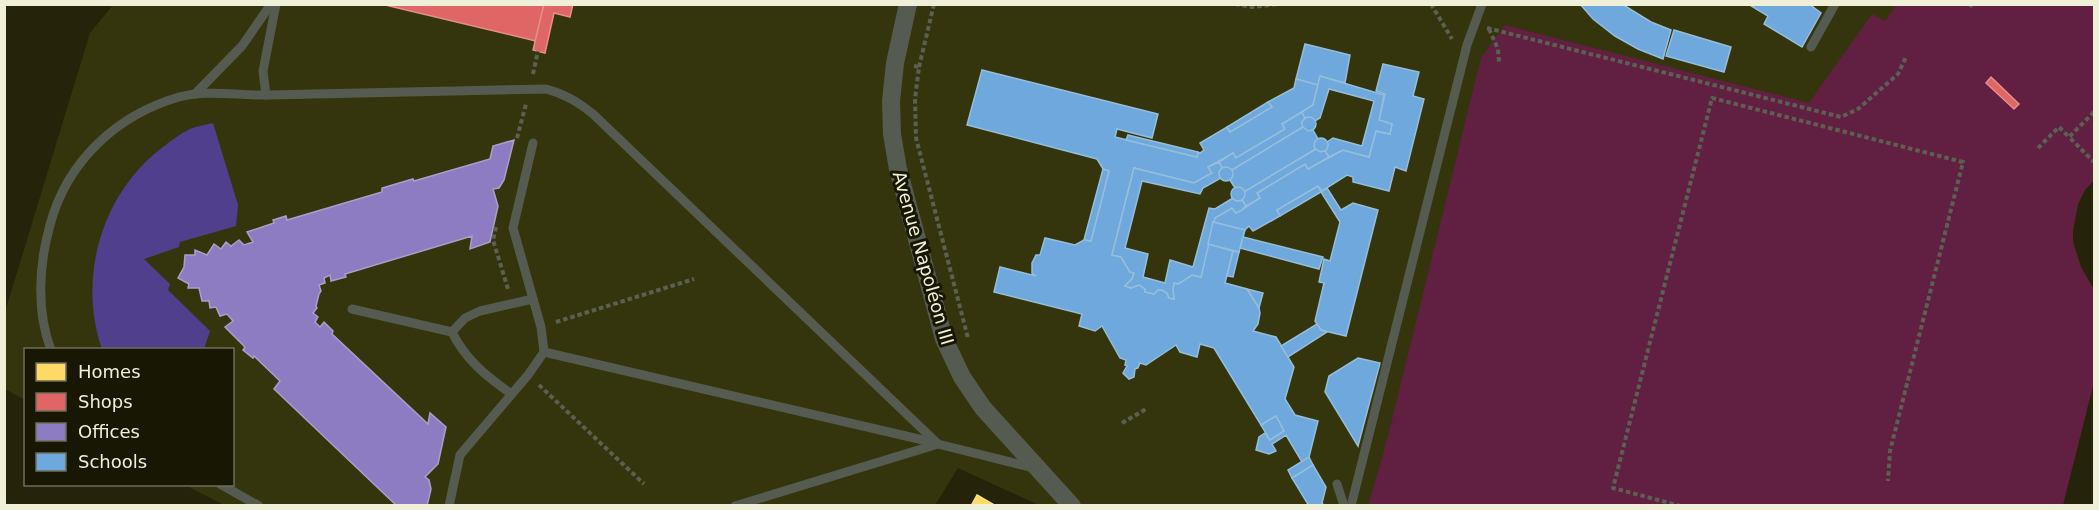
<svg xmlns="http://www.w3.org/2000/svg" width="2099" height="510" viewBox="0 0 2099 510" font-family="'DejaVu Sans',sans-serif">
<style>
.built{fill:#35350d}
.green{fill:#611f41}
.water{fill:#503f8c}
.homes{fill:#ffd966;stroke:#fae088;stroke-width:1.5}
.shops{fill:#e06666;stroke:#e48f88;stroke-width:1.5}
.offices{fill:#8e7cc3;stroke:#ab9fc9;stroke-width:1.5}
.schools{fill:#6fa8dc;stroke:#95beda;stroke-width:1.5}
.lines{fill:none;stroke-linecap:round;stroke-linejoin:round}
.path{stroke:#5c6053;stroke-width:4;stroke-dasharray:4.5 3;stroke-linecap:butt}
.service{stroke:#555b51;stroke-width:9}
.minor{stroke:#555b51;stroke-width:18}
.labels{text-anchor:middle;stroke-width:6;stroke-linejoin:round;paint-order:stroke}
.street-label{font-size:18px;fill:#eff0d7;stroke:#171704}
</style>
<rect width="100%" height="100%" fill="#25240b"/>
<path class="built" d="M113 5H2094V180L2085 190 2078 204 2073 230V242L2081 267 2094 290 2063 505 1041 506 958 468 935 505H224L185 485 232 484V350H26L25 400 5 389V312L90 33Z"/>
<path class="green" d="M1896 5H2094V180L2085 190 2078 204 2073 230V242L2081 267 2094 290V382L2063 505 1368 506 1386 444 1481 58 1505 25 1809 103 1872 14 1885 21Z"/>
<path class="water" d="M213 123 238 205 236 226 180 242 179 247 144 259 170 284 168 290 210 331 204 349H102C77 277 102 193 163 147 172 140 181 133 190 129 197 126 205 125 213 123Z"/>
<path class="homes" d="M977 495 996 506H971Z"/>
<g class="shops">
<path d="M381 4H544L536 41Z"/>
<path d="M544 4H573L570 17 554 13 545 53 533 50Z"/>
<path d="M1991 77 2019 104 2014 109 1986 83Z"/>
</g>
<path class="offices" d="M514 140 504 180 499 188 493 189 498 206 490 242 470 249 472 236 345 274 346 277 331 281 330 275 324 278 325 283 319 285 321 291 319 294 316 306 317 308 313 313 318 317 315 322 320 327 324 322 333 331 332 334 428 424 430 413 446 427 438 464 425 477 429 480 431 489 427 506H397L274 389 280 381 254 356 253 358 243 350 245 347 225 327 233 321 227 314 220 316 216 307 210 308 209 301H202L199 288H188L189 284 178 278 184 267 185 255H195V250L207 255 214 244 221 249 226 242 231 246 239 240 244 245 253 242 247 232 274 223 273 220 286 216 287 220 382 192V188L413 179 414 181 490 159 493 146Z"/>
<g class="schools">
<path d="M1580 4H1622L1651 22 1671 30 1663 59 1638 49 1615 36 1593 19Z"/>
<path d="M1748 4H1809L1821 13 1802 47 1764 24 1768 16Z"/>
<path d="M1674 30 1731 47 1724 72 1666 56Z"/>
<path d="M1305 44 1350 55 1345 83 1320 76 1318 85 1296 79Z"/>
<path d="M1383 64 1419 72 1413 96 1424 99 1406 171 1395 167 1389 191 1353 182V177L1347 175 1322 191 1318 186 1277 210 1280 216 1253 231 1249 226 1245 230 1213 222 1215 218 1232 208 1236 213 1240 211 1260 198 1257 193 1305 164 1308 169 1343 150 1369 157 1376 131 1390 134 1392 124 1379 120 1385 94 1376 91Z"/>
<path d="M982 70 1158 114 1152 138 1117 129 1115 137 1197 157 1198 152 1200 153 1204 150 1200 143 1227 127 1230 132 1272 107 1268 102 1294 88 1296 79 1318 85 1313 105 1282 124 1285 129 1236 158 1233 153 1208 167 1212 173 1194 183 1134 168 1112 255 1121 257 1130 272 1134 273 1132 279 1125 286 1131 288 1139 285 1145 289V292L1154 294 1158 290H1162L1167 293 1169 298 1174 299 1173 289 1174 283 1178 284 1192 275 1201 277 1208 244 1233 251 1225 283 1247 289 1259 308 1260 313 1258 324 1253 331 1276 337 1294 367 1285 399 1295 415 1318 421 1309 457 1302 462 1286 435 1272 444 1276 451 1269 454 1256 450 1259 437 1265 433 1270 440 1284 431 1276 416 1261 425 1214 348 1200 344 1197 357 1180 352 1176 345 1146 365 1140 363 1138 368 1135 369 1134 377 1129 379 1123 373 1127 366 1125 365 1126 360 1120 358 1102 326 1095 331 1079 326 1082 314 994 292 1000 267 1036 276 1032 273V263L1036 255H1040L1045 238 1075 245 1084 240 1091 241 1109 171 1103 169 1097 159 967 125Z"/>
<path d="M1320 76 1384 95 1379 120 1392 124 1390 134 1376 131 1369 157 1343 150 1329 157 1325 151 1328 145 1327 142 1333 138 1362 146 1374 101 1329 89 1320 118 1315 121 1308 117 1305 119 1302 112 1313 105Z"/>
<path d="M1268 102 1272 107 1230 132 1227 127Z"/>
<path d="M1302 112 1305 119 1302 122 1303 127 1232 170 1228 168H1222L1219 162 1233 153 1236 158 1285 129 1282 124Z"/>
<circle cx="1309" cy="124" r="7"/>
<path d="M1303 127 1308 131 1313 130 1318 139 1315 143 1316 149 1244 192 1240 188H1235L1230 180 1232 170Z"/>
<path d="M1128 135 1198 152 1197 157 1126 140Z"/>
<circle cx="1321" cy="145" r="7"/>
<path d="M1316 149 1320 152 1325 151 1329 157 1308 169 1305 164 1257 193 1260 198 1246 206 1242 200 1244 192Z"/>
<path d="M1219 162 1222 168 1219 172 1221 178 1203 188 1200 194 1142 181 1125 248 1148 254 1143 277 1165 283 1170 260 1193 267 1209 208 1215 209 1233 198 1237 201 1242 200 1246 206 1240 211 1236 213 1232 208 1215 218 1201 277 1192 275 1178 284 1174 283 1173 289 1174 299 1169 298 1167 293 1162 290H1158L1154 294 1145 292V289L1139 285 1131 288 1125 286 1132 279 1134 273 1130 272 1121 257 1112 255 1134 168 1194 183 1212 173 1208 167Z"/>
<circle cx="1226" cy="174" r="7"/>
<path d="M1103 169 1109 171 1091 241 1084 240Z"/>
<path d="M1318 186 1321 192 1280 216 1277 210Z"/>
<circle cx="1238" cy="194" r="7"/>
<path d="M1327 188 1341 210 1353 203 1378 210 1346 336 1321 330 1315 321 1324 283 1319 282 1324 259 1330 261 1340 222 1321 192Z"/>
<path d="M1213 222 1245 230 1239 252 1208 244Z"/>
<path d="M1243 237 1323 257 1319 269 1240 248Z"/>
<path d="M1233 251 1239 252 1233 277 1227 276Z"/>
<path d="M1247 289 1263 293 1259 308Z"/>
<path d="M1317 324 1321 330 1327 332 1288 357 1281 346Z"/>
<path d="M1358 358 1380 363 1358 446 1325 392 1329 376Z"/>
<path d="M1276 416 1284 431 1270 440 1261 425Z"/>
<path d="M1309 457 1313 465 1292 478 1288 470Z"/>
<path d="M1313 465 1326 487 1322 503 1324 506H1309L1292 478Z"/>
</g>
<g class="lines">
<g class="path">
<path d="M1235 4 1253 7 1279 4"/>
<path d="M1431 4 1452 39"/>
<path d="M1970 7 1972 4"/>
<path d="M1487 28 1841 117 1858 109 1898 74 1906 57"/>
<path d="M1489 29 1498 49 1499 62"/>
<path d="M914 66 919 67 915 99 916 138 968 338"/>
<path d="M919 67 934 4"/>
<path d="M533 74 538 51"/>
<path d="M2094 112 2069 137 2094 162"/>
<path d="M517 138 526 104"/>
<path d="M2038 148 2059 127 2069 137"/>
<path d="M496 227 493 240 508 289"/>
<path d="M556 322 694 279"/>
<path d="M539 385 644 484"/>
<path d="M1122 423 1146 409"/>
<path d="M1681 506 1613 488 1712 98 1963 162 1890 451 1888 481"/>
</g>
<g class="service">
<path d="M1811 47 1835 4"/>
<path d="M195 94 242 46 271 4"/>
<path d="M266 95 263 71 276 4"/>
<path d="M352 309 452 332C465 359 486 376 510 393"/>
<path d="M452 332 465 318 480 311 533 299"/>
<path d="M51 350C36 311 39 264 50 225 67 161 117 115 179 97 207 89 240 96 269 95 362 93 454 91 546 89 565 94 578 102 593 114L938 444"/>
<path d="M544 352 936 443"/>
<path d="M220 484 259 506"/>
<path d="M1337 484 1344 506"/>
<path d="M449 506 460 455 528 375 544 352 541 327 513 228 533 143"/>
<path d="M735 506 938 444 1034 468"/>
<path d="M1351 506 1467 45 1482 4"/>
</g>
<path class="minor" d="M908 4 895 63 891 101 892 134 898 169 944 339 962 377 983 408 1072 506"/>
</g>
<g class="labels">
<g class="street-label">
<text transform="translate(923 258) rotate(74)" y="6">Avenue Napoléon III</text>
</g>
</g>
<rect width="2099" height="510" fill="none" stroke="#eff0d7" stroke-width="12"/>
<rect x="24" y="348" width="210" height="138" fill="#171704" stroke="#6d6e58" stroke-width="1.5"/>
<rect x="36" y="363" width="30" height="18" fill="#ffd966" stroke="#6d6e58" stroke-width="1.5"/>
<text x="78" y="378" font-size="18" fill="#eff0d7">Homes</text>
<rect x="36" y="393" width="30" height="18" fill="#e06666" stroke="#6d6e58" stroke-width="1.5"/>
<text x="78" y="408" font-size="18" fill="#eff0d7">Shops</text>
<rect x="36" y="423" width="30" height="18" fill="#8e7cc3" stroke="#6d6e58" stroke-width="1.5"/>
<text x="78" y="438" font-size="18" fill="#eff0d7">Offices</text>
<rect x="36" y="453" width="30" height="18" fill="#6fa8dc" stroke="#6d6e58" stroke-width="1.5"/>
<text x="78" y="468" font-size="18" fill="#eff0d7">Schools</text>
</svg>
